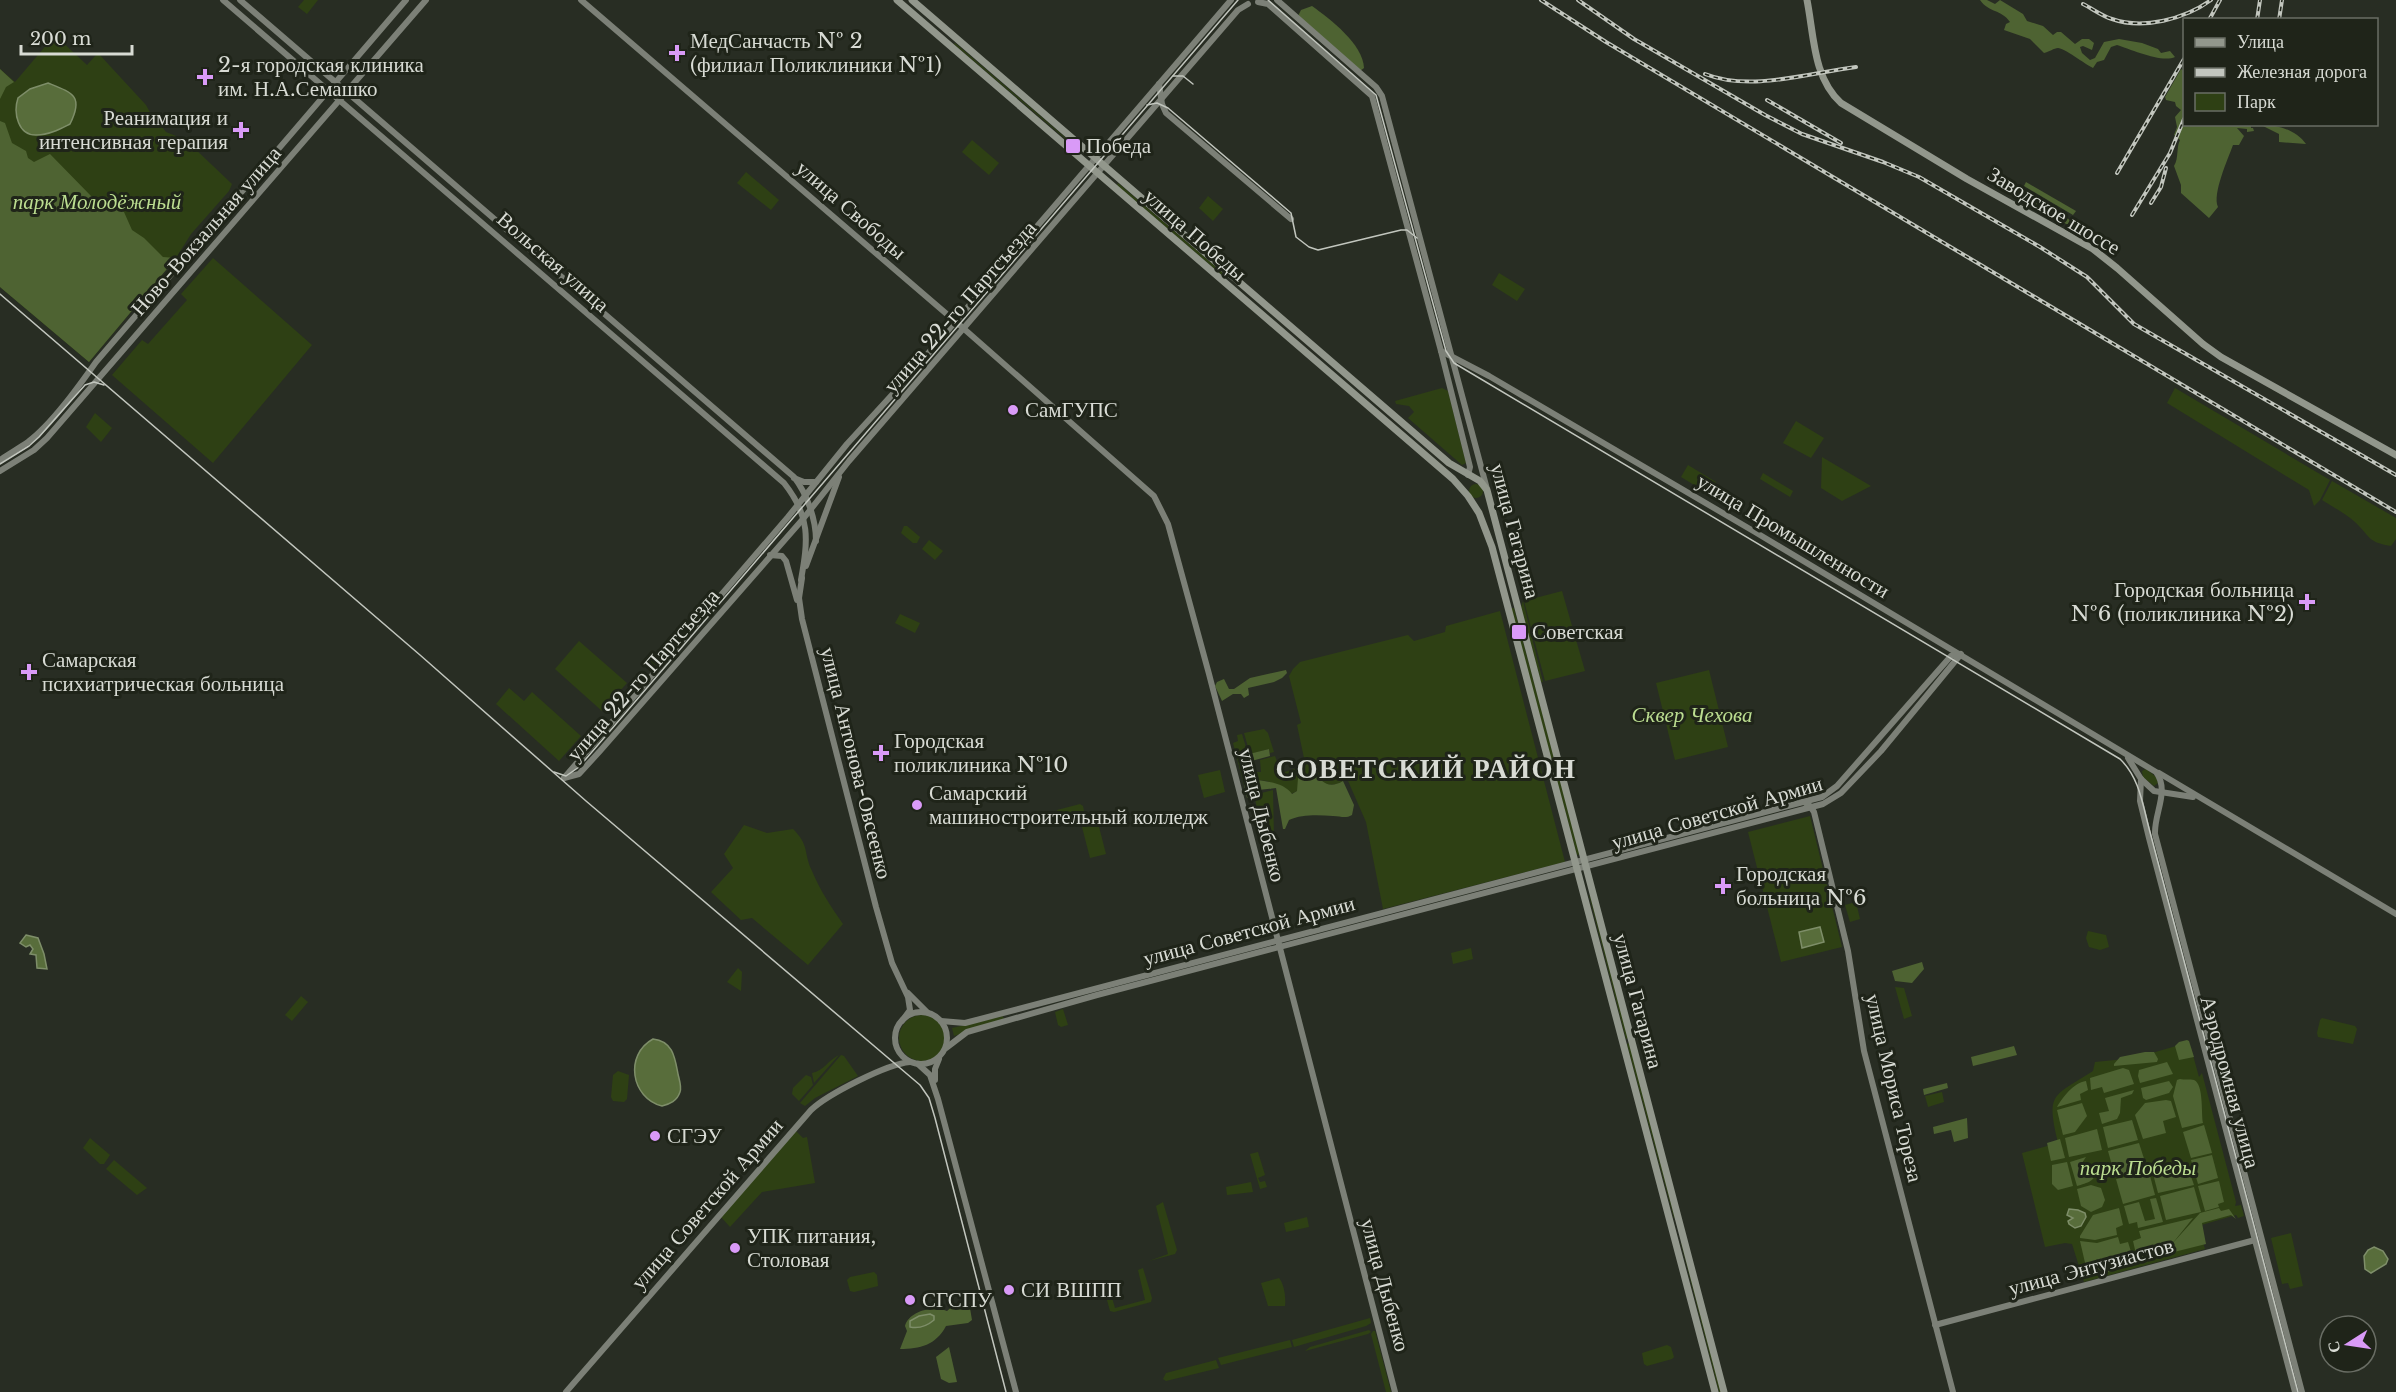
<svg xmlns="http://www.w3.org/2000/svg" width="2396" height="1392" viewBox="0 0 2396 1392" font-family="'Libre Baskerville',serif">
<style>
.green{fill:#2e4014}
.forest{fill:#4e6332}
.water{fill:#586d3b;stroke:#7e8e69;stroke-width:1.5}
.lines{fill:none;stroke-linecap:round;stroke-linejoin:round}
.secondary{stroke:#7c8077;stroke-width:6}
.primary{stroke:#92978c;stroke-width:7}
.tram{stroke:#c2c6be;stroke-width:1.5}
.rail-casing{stroke:#c2c6be;stroke-width:4}
.rail{stroke:#1f2419;stroke-width:1.5;stroke-dasharray:4.5;stroke-linecap:butt}
.poi-dot{fill:#d99af7;stroke:#1f2419;stroke-width:2}
.labels{text-anchor:middle;stroke-width:6;stroke-linejoin:round;paint-order:stroke}
.poi-label{font-size:21px;fill:#d8dbd4;stroke:#1f2419;text-anchor:start}
.park-label{font-size:21px;font-style:italic;fill:#bbdd90;stroke:#1f2419}
.street-label{font-size:21px;fill:#d8dbd4;stroke:#1f2419}
.district-label{font-size:27px;font-weight:bold;letter-spacing:1.5px;fill:#d8dbd4;stroke:#1f2419}
</style>
<rect width="100%" height="100%" fill="#282d23"/>
<g class="green">
<path d="M304 0H318L307 14 298 7Z"/>
<path d="M60 29 63 33 59 39 87 65 98 53 146 105 152 116 155 118 166 132 181 138 192 146 232 184 229 191 191 234 176 258 89 362 0 287V69L15 82Z"/>
<path d="M955 43 1075 146V147L954 44Z"/>
<path d="M972 140 999 163 989 175 962 152Z"/>
<path d="M746 172 779 200 771 210 737 183Z"/>
<path d="M1118 183 1223 273 1222 275 1117 185Z"/>
<path d="M1208 196 1223 209 1213 221 1199 208Z"/>
<path d="M213 258 312 345 213 463 112 375 142 340 148 344 187 300 181 294Z"/>
<path d="M1499 273 1525 289 1517 301 1492 285Z"/>
<path d="M1442 388 1448 391 1466 463 1462 465 1408 418 1414 412 1409 406 1396 404 1395 401Z"/>
<path d="M2175 388 2330 480 2320 500 2314 506 2309 490 2167 403Z"/>
<path d="M95 413 112 428 101 442 86 427Z"/>
<path d="M1796 421 1824 438 1811 458 1783 443Z"/>
<path d="M1822 457 1871 486 1842 501 1821 488Z"/>
<path d="M1688 465 1716 482 1709 494 1681 477Z"/>
<path d="M1763 473 1793 491 1790 497 1760 479Z"/>
<path d="M2332 481 2396 518V539L2391 546C2367 542 2371 537 2355 522 2346 514 2333 507 2322 500Z"/>
<circle cx="1476" cy="491" r="7"/>
<path d="M904 526H907L920 537 917 543H913L901 533Z"/>
<path d="M929 540 943 551 935 560 922 549Z"/>
<path d="M1562 591 1585 671 1545 681 1524 601Z"/>
<path d="M1523 601 1543 682H1541L1521 607Z"/>
<path d="M1513 608H1514L1580 854 1577 855 1511 609Z"/>
<path d="M1500 611 1565 862 1383 909 1366 822 1345 774 1343 781C1329 789 1322 784 1314 771L1297 791 1291 794 1267 781 1247 779 1244 785 1233 743 1238 741 1237 735 1242 734 1248 754 1242 756 1244 763 1250 761 1252 769 1256 772H1261L1260 760 1275 756 1280 769 1285 772 1300 767 1304 758 1297 725 1301 723 1289 676 1293 669 1300 662 1408 635 1414 641 1445 632 1446 626Z"/>
<path d="M900 614 920 623 915 633 895 623Z"/>
<path d="M579 641 627 683 602 711 555 669Z"/>
<path d="M651 652 663 655 650 671 647 657Z"/>
<path d="M1709 670 1728 747 1675 760 1656 683Z"/>
<path d="M509 688 524 701 532 692 581 736 559 761 496 704Z"/>
<path d="M1264 729 1268 733 1274 752 1270 753 1269 749 1250 754 1244 733Z"/>
<path d="M2146 769 2156 777 2158 783 2154 786 2143 777 2142 771Z"/>
<path d="M1220 770 1225 792 1204 798 1198 775Z"/>
<path d="M1273 790 1274 838 1264 839 1254 795Z"/>
<path d="M1080 804 1083 806 1085 816 1062 823 1058 822 1057 810Z"/>
<path d="M1810 816 1842 947 1781 962 1748 832Z"/>
<path d="M1098 823 1106 854 1090 858 1082 827Z"/>
<path d="M744 825 767 833 793 829C810 846 803 852 812 871 820 890 831 907 843 924L808 965 752 918 741 920 711 892 733 868 724 854Z"/>
<path d="M1589 895 1590 896 1628 1038 1626 1039Z"/>
<path d="M1856 902 1860 919 1850 922 1845 905Z"/>
<path d="M2088 931 2106 935 2109 947 2100 950 2089 947 2086 938Z"/>
<path d="M1471 948 1473 959 1453 964 1451 953Z"/>
<path d="M738 968 742 972 741 991 727 982Z"/>
<path d="M1895 987 1904 988 1912 1016 1904 1019Z"/>
<path d="M301 996 308 1002 292 1021 285 1015Z"/>
<path d="M1063 1009 1068 1025 1061 1027 1058 1025 1055 1012Z"/>
<circle cx="922" cy="1038" r="23"/>
<path d="M1003 1016 1004 1020 954 1036 952 1028Z"/>
<path d="M2322 1018 2355 1026 2357 1029 2353 1044 2318 1037 2317 1033 2320 1020Z"/>
<path d="M1629 1043 1675 1218H1674L1627 1044Z"/>
<path d="M2176 1046 2191 1048 2199 1077 2202 1073 2236 1202 2235 1206 2241 1205 2244 1216 2238 1218 2236 1215 2198 1226 2205 1249 2084 1282 2072 1244 2065 1243 2045 1247 2022 1153 2058 1143C2046 1093 2052 1097 2093 1071L2095 1062 2135 1058Z"/>
<path d="M839 1055 814 1083 812 1073C824 1071 828 1060 839 1055Z"/>
<path d="M841 1055 844 1056 858 1076 815 1098 805 1106 800 1103Z"/>
<path d="M618 1071 629 1075 627 1099 624 1102 613 1101 611 1097 613 1075Z"/>
<path d="M806 1075 811 1077 813 1085 799 1101 792 1094 793 1088Z"/>
<path d="M1942 1092 1944 1102 1928 1107 1925 1096Z"/>
<path d="M796 1131 803 1138 807 1137 815 1183 762 1192 730 1227 721 1217Z"/>
<path d="M90 1138 110 1155 104 1164H100L83 1148Z"/>
<path d="M1258 1152 1265 1175 1258 1178 1260 1182 1265 1181 1267 1187 1260 1189 1250 1154Z"/>
<path d="M114 1160 147 1188 137 1195 106 1169Z"/>
<path d="M1251 1182 1253 1192 1227 1195 1226 1187Z"/>
<path d="M1163 1202 1177 1250 1175 1254 1149 1261 1168 1254 1156 1206Z"/>
<path d="M1307 1217 1309 1227 1286 1232 1284 1223Z"/>
<path d="M2291 1233 2303 1286 2290 1289 2288 1283 2282 1284 2271 1238Z"/>
<path d="M1681 1243 1683 1244 1722 1392H1719Z"/>
<path d="M1143 1268 1152 1298 1151 1302 1114 1312 1110 1311 1104 1289 1106 1286 1109 1287 1115 1308 1145 1300 1138 1270Z"/>
<path d="M874 1272 877 1275 878 1286 854 1292 850 1291 847 1280 850 1277Z"/>
<path d="M1279 1278C1284 1284 1286 1297 1285 1306H1268L1261 1283Z"/>
<path d="M1370 1318 1371 1323 1366 1326 1294 1347 1292 1340Z"/>
<path d="M1369 1330 1371 1332 1368 1334 1305 1351 1310 1347Z"/>
<path d="M1373 1331H1375L1391 1392H1386L1371 1334Z"/>
<path d="M1290 1340 1292 1347 1221 1365 1218 1358Z"/>
<path d="M1667 1345 1671 1347 1674 1357 1672 1359 1647 1366 1644 1364 1642 1353Z"/>
<path d="M1216 1360 1219 1368 1166 1381 1163 1379 1166 1373Z"/>
</g>
<g class="forest">
<path d="M1980 0H1987L1995 4 2000 0 2023 14 2027 21 2043 26 2053 35 2057 32H2061L2075 44 2082 39H2089L2094 43 2092 50 2083 46 2080 47 2082 53 2090 60 2095 58 2104 42 2119 39 2142 43 2158 49 2161 53 2170 51 2175 57C2162 63 2132 50 2117 45L2111 47 2104 60 2097 62 2093 68C2085 64 2064 48 2058 48 2054 48 2049 52 2044 53L2030 39 2004 30 2006 24 2010 22C2001 9 1989 13 1980 0Z"/>
<path d="M1312 6C1330 19 1363 44 1364 68L1360 71 1298 16 1301 10Z"/>
<path d="M0 69 14 82 6 87 0 99Z"/>
<path d="M2181 69 2184 71V124L2251 125V128H2253L2254 131 2247 132V129L2237 128 2244 136 2239 145H2233C2228 159 2212 194 2218 207L2209 218 2181 193V185L2174 166C2179 158 2176 148 2180 140L2174 135 2177 127 2175 117 2181 110 2176 106 2175 102 2166 100 2165 97Z"/>
<path d="M0 121 5 123 12 143 26 151 28 158 34 162 50 154 92 197 103 200 124 212 132 230 144 238 163 257 176 258 89 362 0 287Z"/>
<path d="M2261 125C2276 124 2296 130 2306 144L2279 142V134Z"/>
<path d="M2026 182 2076 211 2073 215 2024 186Z"/>
<path d="M2018 190 2070 220 2068 225 2015 194Z"/>
<path d="M1286 670 1287 673 1282 678 1274 682 1248 688 1249 695 1244 698 1241 694H1233L1222 701 1215 686 1217 682 1224 679 1229 689H1234L1250 678Z"/>
<path d="M1269 749 1270 756 1244 763 1241 756Z"/>
<path d="M1314 771C1322 783 1329 789 1343 781L1354 805 1352 815C1345 819 1341 816 1333 816 1319 815 1302 814 1289 820L1285 829H1283L1276 788 1258 790 1247 798 1244 785 1247 779C1262 781 1283 781 1292 794L1297 791 1298 778Z"/>
<path d="M1922 962 1924 969 1912 983 1895 981 1892 971Z"/>
<path d="M2187 1040 2189 1041 2194 1057 2179 1060 2175 1046 2179 1042Z"/>
<path d="M2014 1046 2017 1055 1973 1066 1971 1057Z"/>
<path d="M2145 1052H2154L2158 1059 2157 1062 2114 1066V1064L2120 1057Z"/>
<path d="M2167 1062 2173 1074 2140 1083 2138 1076 2139 1070Z"/>
<path d="M2123 1068 2129 1070 2134 1084 2104 1093 2102 1087 2091 1090 2090 1078Z"/>
<path d="M2180 1079C2184 1080 2190 1079 2194 1080 2204 1084 2201 1114 2203 1123L2182 1128 2173 1096 2177 1080Z"/>
<path d="M2086 1081 2088 1090 2080 1094 2081 1100 2057 1107C2063 1097 2073 1083 2086 1081Z"/>
<path d="M2169 1081 2173 1087 2169 1093 2146 1100 2143 1098 2141 1088Z"/>
<path d="M1947 1083 1948 1088 1924 1095 1923 1089Z"/>
<path d="M2134 1090 2132 1094 2121 1098 2120 1113 2117 1119 2102 1124 2099 1113 2109 1111 2105 1098Z"/>
<path d="M2166 1100 2171 1101 2176 1117 2163 1121 2166 1133 2143 1139 2135 1115 2145 1103Z"/>
<path d="M2082 1103 2087 1116 2075 1132 2063 1135 2057 1110Z"/>
<path d="M1967 1118 1968 1138 1954 1142 1951 1130 1934 1134 1933 1127Z"/>
<path d="M2132 1120 2138 1140 2108 1148 2103 1127Z"/>
<path d="M2204 1125 2212 1153 2191 1158 2183 1132Z"/>
<path d="M2097 1129 2102 1150 2069 1157 2065 1138Z"/>
<path d="M2060 1139 2065 1158 2051 1161 2047 1143Z"/>
<path d="M2139 1143 2147 1168 2115 1176 2108 1151Z"/>
<path d="M2212 1155 2218 1178 2198 1184 2191 1160Z"/>
<path d="M2086 1157 2082 1163 2083 1169 2091 1173 2097 1168C2097 1181 2087 1183 2077 1186L2070 1162Z"/>
<path d="M2067 1162 2073 1186 2058 1190 2052 1184V1165Z"/>
<path d="M2186 1162 2194 1185 2158 1193 2152 1170Z"/>
<path d="M2149 1172 2155 1195 2123 1204 2116 1179Z"/>
<path d="M2219 1181 2224 1202 2218 1204 2219 1207 2205 1211 2198 1186Z"/>
<path d="M2091 1185 2101 1188 2105 1200 2102 1207 2091 1212 2081 1206 2077 1189Z"/>
<path d="M2194 1187 2201 1212 2166 1220 2160 1196Z"/>
<path d="M2156 1198 2163 1222 2138 1228 2137 1222 2129 1224 2124 1206 2139 1202 2145 1221 2155 1219 2150 1199Z"/>
<path d="M2119 1208 2123 1225 2116 1228 2117 1235 2095 1240 2080 1238V1236L2093 1215Z"/>
<path d="M2219 1208 2221 1211 2229 1209 2236 1219 2231 1215 2202 1223 2206 1244 2142 1260 2141 1254H2136L2133 1241 2141 1238 2139 1231 2193 1218 2172 1244 2200 1213Z"/>
<path d="M2118 1237 2120 1244 2128 1242 2132 1255 2086 1267 2080 1241 2097 1243Z"/>
<path d="M2129 1259 2127 1261 2130 1266 2089 1277 2088 1269Z"/>
<path d="M969 1302 972 1320 968 1323 946 1326C936 1345 920 1349 900 1349L907 1331 905 1326C909 1311 933 1305 947 1311L954 1305Z"/>
<path d="M949 1347 957 1382 949 1383 941 1379 936 1357Z"/>
</g>
<g class="water">
<path d="M48 83C73 93 84 96 70 124 60 129 49 135 37 135 18 136 13 113 18 98L30 89Z"/>
<path d="M1820 927 1824 942 1802 948 1799 932Z"/>
<path d="M26 935 38 938 44 954 47 969 37 968 36 955 30 954 33 949 30 945 26 947 20 943Z"/>
<path d="M653 1039C673 1041 675 1058 678 1074 679 1079 682 1087 680 1092 677 1101 670 1104 662 1106 631 1098 624 1055 653 1039Z"/>
<path d="M2069 1209 2078 1210 2085 1213 2086 1217 2081 1226 2075 1228 2069 1224 2068 1221 2073 1218 2067 1215Z"/>
<path d="M2374 1247 2383 1251 2388 1259 2386 1264 2371 1273 2365 1269 2364 1256 2368 1250Z"/>
<path d="M930 1314 934 1316V1320C927 1326 920 1329 910 1327V1321L919 1316Z"/>
</g>
<g class="lines">
<g class="secondary">
<path d="M223 0 784 483C811 517 808 540 801 580"/>
<path d="M240 0 794 477C807 494 816 519 816 541"/>
<path d="M581 0 963 328 1154 496 1168 524 1209 674 1395 1392"/>
<path d="M1277 0 1376 87 1382 96 1487 489"/>
<path d="M1258 2 1268 4 1372 96 1441 351 1470 467 1468 475"/>
<path d="M1159 84 1162 104 1166 113 1291 219"/>
<path d="M1441 351 1489 376 1755 532 2156 772C2170 791 2154 813 2155 834L2302 1392"/>
<path d="M0 460C9 454 19 448 28 442 52 424 79 386 96 362L406 0"/>
<path d="M0 471 34 450 47 438 426 0"/>
<path d="M794 478 804 482H816"/>
<path d="M770 555 782 556 786 561 797 600"/>
<path d="M806 566 839 477"/>
<path d="M802 578 799 598 802 619 876 907 892 963 908 997 910 1010 902 1021"/>
<path d="M2128 758 2141 779 2154 791 2193 797"/>
<path d="M2159 773 2396 914"/>
<path d="M564 778 579 774 600 751 803 519 849 461 1238 10 1248 4"/>
<path d="M564 778 788 517 847 444 901 385 1231 0"/>
<path d="M2141 779 2140 801 2149 838 2295 1392"/>
<path d="M1798 798 1810 806 1814 812 1848 951 1864 1051 1953 1392"/>
<path d="M908 993 928 1013"/>
<circle cx="921" cy="1038" r="26"/>
<path d="M941 1021 965 1023 1822 797 1837 786 1951 656 1960 654"/>
<path d="M946 1048 967 1032 1097 995 1823 804 1841 793 1881 751 1961 654"/>
<path d="M918 1064 930 1075 938 1099 1016 1392"/>
<path d="M935 1080V1069L939 1059"/>
<path d="M1935 1325 2255 1240"/>
<path d="M566 1392 811 1110C828 1094 887 1064 910 1062"/>
</g>
<g class="primary">
<path d="M897 0 1453 479 1468 496 1479 513 1492 547 1715 1392"/>
<path d="M912 0 1449 463 1480 481 1487 490 1724 1392"/>
<path d="M1807 0C1814 35 1813 78 1841 103L1967 179 2093 249 2117 268 2203 344 2221 357 2396 455"/>
</g>
<g class="tram">
<path d="M1268 0 1376 95 1446 351 1454 363 2120 759C2140 778 2143 807 2150 832L2298 1392"/>
<path d="M1173 76H1183L1193 84"/>
<path d="M1147 105 1157 103 1168 108 1291 213 1296 237 1309 247 1318 250 1401 230H1407L1417 238"/>
<path d="M0 294 420 655 586 801 920 1085 929 1098 935 1118 1006 1392"/>
<path d="M0 464 29 446 39 437 85 385 94 382 104 385"/>
<path d="M554 772 566 776 579 767 1238 0"/>
</g>
<g class="rail-casing">
<g id="rail">
<path d="M1541 0 1606 42 2396 512"/>
<path d="M1578 0 1634 39 1765 115 1802 134 1883 162 1919 177 2040 247 2087 277 2134 324 2396 475"/>
<path d="M2083 4C2093 9 2102 16 2112 19 2143 30 2185 19 2211 0"/>
<path d="M2209 20 2220 0"/>
<path d="M2257 20 2260 0"/>
<path d="M2279 20 2282 0"/>
<path d="M1705 74C1751 92 1808 73 1856 67"/>
<path d="M1767 100 1841 143"/>
<path d="M2117 173 2184 59"/>
<path d="M2151 203 2161 187 2166 168"/>
<path d="M2132 215 2170 153 2184 119"/>
</g>
</g>
<use href="#rail" class="rail"/>
</g>
<g class="poi-dot">
<path d="M674 44h6v6h6v6h-6v6h-6v-6h-6v-6h6z"/>
<path d="M202 68h6v6h6v6h-6v6h-6v-6h-6v-6h6z"/>
<path d="M238 121h6v6h6v6h-6v6h-6v-6h-6v-6h6z"/>
<rect x="1065" y="138" width="16" height="16" rx="3"/>
<circle cx="1013" cy="410" r="6"/>
<path d="M2304 593h6v6h6v6h-6v6h-6v-6h-6v-6h6z"/>
<rect x="1511" y="624" width="16" height="16" rx="3"/>
<path d="M26 663h6v6h6v6h-6v6h-6v-6h-6v-6h6z"/>
<path d="M878 744h6v6h6v6h-6v6h-6v-6h-6v-6h6z"/>
<circle cx="917" cy="805" r="6"/>
<path d="M1720 877h6v6h6v6h-6v6h-6v-6h-6v-6h6z"/>
<circle cx="655" cy="1136" r="6"/>
<circle cx="735" cy="1248" r="6"/>
<circle cx="1009" cy="1290" r="6"/>
<circle cx="910" cy="1300" r="6"/>
</g>
<g class="labels">
<g class="poi-label">
<text x="690" y="48">МедСанчасть № 2<tspan x="690" dy="24">(филиал Поликлиники №1)</tspan></text>
<text x="218" y="72">2-я городская клиника<tspan x="218" dy="24">им. Н.А.Семашко</tspan></text>
<text x="228" y="125" text-anchor="end">Реанимация и<tspan x="228" dy="24">интенсивная терапия</tspan></text>
<text x="1086" y="153">Победа</text>
<text x="1025" y="417">СамГУПС</text>
<text x="2294" y="597" text-anchor="end">Городская больница<tspan x="2294" dy="24">№6 (поликлиника №2)</tspan></text>
<text x="1532" y="639">Советская</text>
<text x="42" y="667">Самарская<tspan x="42" dy="24">психиатрическая больница</tspan></text>
<text x="894" y="748">Городская<tspan x="894" dy="24">поликлиника №10</tspan></text>
<text x="929" y="800">Самарский<tspan x="929" dy="24">машиностроительный колледж</tspan></text>
<text x="1736" y="881">Городская<tspan x="1736" dy="24">больница №6</tspan></text>
<text x="667" y="1143">СГЭУ</text>
<text x="747" y="1243">УПК питания,<tspan x="747" dy="24">Столовая</tspan></text>
<text x="1021" y="1297">СИ ВШПП</text>
<text x="922" y="1307">СГСПУ</text>
</g>
<g class="park-label">
<text x="97" y="209">парк Молодёжный</text>
<text x="1692" y="722">Сквер Чехова</text>
<text x="2138" y="1175">парк Победы</text>
</g>
<g class="street-label">
<text transform="translate(851 210) rotate(41)" y="7">улица Свободы</text>
<text transform="translate(2054 211) rotate(31)" y="7">Заводское шоссе</text>
<text transform="translate(206 231) rotate(-49)" y="7">Ново-Вокзальная улица</text>
<text transform="translate(1195 235) rotate(41)" y="7">улица Победы</text>
<text transform="translate(553 262) rotate(41)" y="7">Вольская улица</text>
<text transform="translate(960 307) rotate(-49)" y="7">улица 22-го Партсъезда</text>
<text transform="translate(1515 531) rotate(75)" y="7">улица Гагарина</text>
<text transform="translate(1793 536) rotate(31)" y="7">улица Промышленности</text>
<text transform="translate(643 675) rotate(-49)" y="7">улица 22-го Партсъезда</text>
<text transform="translate(856 763) rotate(76)" y="7">улица Антонова-Овсеенко</text>
<text transform="translate(1717 813) rotate(-16)" y="7">улица Советской Армии</text>
<text transform="translate(1262 815) rotate(76)" y="7">улица Дыбенко</text>
<text transform="translate(1249 931) rotate(-15)" y="7">улица Советской Армии</text>
<text transform="translate(1638 1001) rotate(75)" y="7">улица Гагарина</text>
<text transform="translate(2230 1082) rotate(75)" y="7">Аэродромная улица</text>
<text transform="translate(1894 1088) rotate(77)" y="7">улица Мориса Тореза</text>
<text transform="translate(707 1204) rotate(-49)" y="7">улица Советской Армии</text>
<text transform="translate(2091 1267) rotate(-15)" y="7">улица Энтузиастов</text>
<text transform="translate(1385 1285) rotate(75)" y="7">улица Дыбенко</text>
</g>
<g class="district-label">
<text x="1426" y="778">СОВЕТСКИЙ РАЙОН</text>
</g>
</g>
<rect x="2183" y="18" width="195" height="108" fill="#1f2419" stroke="#696d64" stroke-width="1.5"/>
<rect x="2195" y="38" width="30" height="9" fill="#92978c" stroke="#696d64" stroke-width="1.5"/>
<text x="2237" y="48" font-size="18" fill="#d8dbd4">Улица</text>
<rect x="2195" y="68" width="30" height="9" fill="#c2c6be" stroke="#696d64" stroke-width="1.5"/>
<text x="2237" y="78" font-size="18" fill="#d8dbd4">Железная дорога</text>
<rect x="2195" y="93" width="30" height="18" fill="#2e4014" stroke="#696d64" stroke-width="1.5"/>
<text x="2237" y="108" font-size="18" fill="#d8dbd4">Парк</text>
<g transform="translate(2348 1344) rotate(258)"><circle r="28" fill="#1f2419" stroke="#696d64" stroke-width="1.5"/>
<path d="M0-4.5L10 22L0 15L-10 22Z" fill="#d99af7"/>
<text y="-9" font-size="16" font-weight="bold" text-anchor="middle" fill="#d8dbd4">С</text>
</g>
<path d="M21 45v9h111v-9" fill="none" stroke="#d8dbd4" stroke-width="3"/>
<text x="30" y="45" font-size="18" fill="#d8dbd4" stroke="#1f2419" stroke-width="4.5" paint-order="stroke">200 m</text>
</svg>
